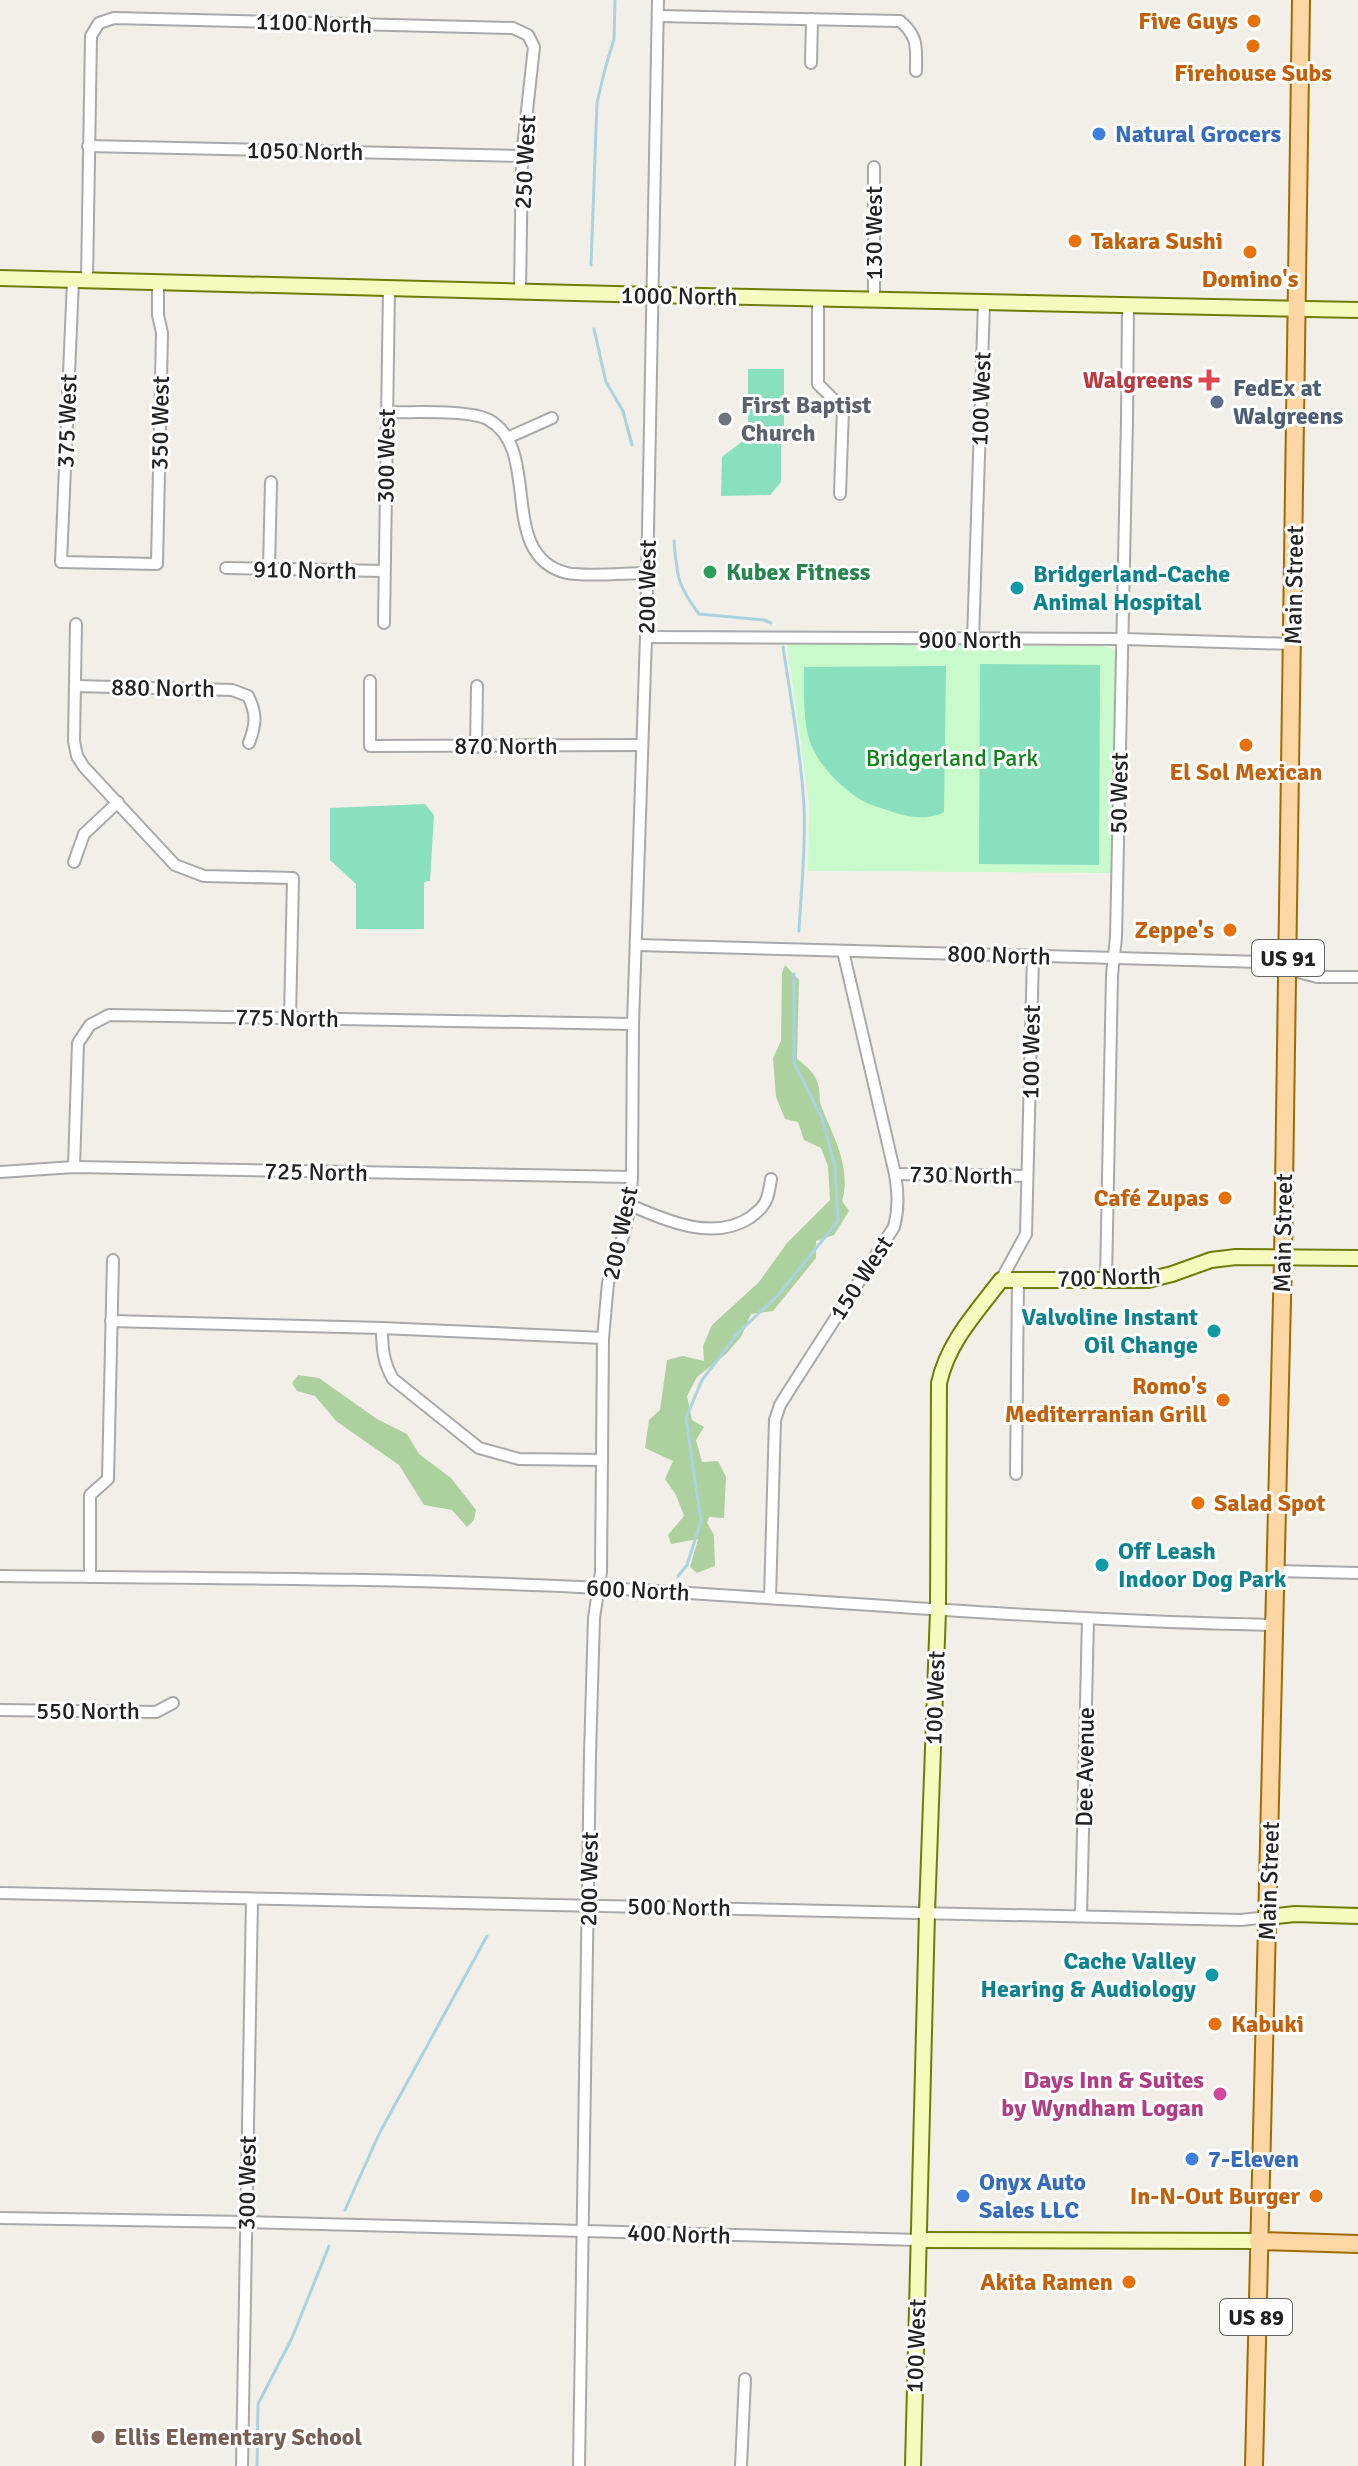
<svg xmlns="http://www.w3.org/2000/svg" width="1358" height="2466" viewBox="0 0 1358 2466" font-family="Signika,sans-serif">
<style>
.forest{fill:#add19e}
.park{fill:#c8facc}
.pitch{fill:#88e0be}
.lines{fill:none;stroke-linecap:round;stroke-linejoin:round}
.stream{stroke:#aad3df;stroke-width:3}
.street-casing{stroke:#a9a9a9;stroke-width:14}
.secondary-casing{stroke:#707d05;stroke-width:18}
.primary-casing{stroke:#a06b00;stroke-width:20}
.street{stroke:#fff;stroke-width:10}
.secondary{stroke:#f7fabf;stroke-width:14}
.primary{stroke:#fcd6a4;stroke-width:16}
.food-dot{fill:#e8710a;stroke:#fff;stroke-width:3}
.shop-dot{fill:#3f7fe0;stroke:#fff;stroke-width:3}
.health-dot{fill:#e0444e;stroke:#fff;stroke-width:3}
.service-dot{fill:#5c6f8a;stroke:#fff;stroke-width:3}
.worship-dot{fill:#6b7280;stroke:#fff;stroke-width:3}
.leisure-dot{fill:#2e9e5b;stroke:#fff;stroke-width:3}
.culture-dot{fill:#0f9aa8;stroke:#fff;stroke-width:3}
.hotel-dot{fill:#d1479c;stroke:#fff;stroke-width:3}
.education-dot{fill:#8d6e63;stroke:#fff;stroke-width:3}
.labels{text-anchor:middle;stroke-width:6;stroke-linejoin:round;paint-order:stroke}
.shield{fill:#fff;stroke:#646464;stroke-width:2}
.shield-label{font-size:22px;font-weight:bold;fill:#222}
.food-label{font-size:24px;font-weight:bold;fill:#c56008;stroke:#fff;text-anchor:end}
.street-label{font-size:24px;fill:#222;stroke:#fff}
.shop-label{font-size:24px;font-weight:bold;fill:#366cbe;stroke:#fff;text-anchor:start}
.health-label{font-size:24px;font-weight:bold;fill:#be3a42;stroke:#fff;text-anchor:end}
.service-label{font-size:24px;font-weight:bold;fill:#4e5e75;stroke:#fff;text-anchor:start}
.worship-label{font-size:24px;font-weight:bold;fill:#5b616d;stroke:#fff;text-anchor:start}
.leisure-label{font-size:24px;font-weight:bold;fill:#27864d;stroke:#fff;text-anchor:start}
.culture-label{font-size:24px;font-weight:bold;fill:#0d838f;stroke:#fff;text-anchor:start}
.park-label{font-size:24px;fill:#0c8416;stroke:#fff}
.hotel-label{font-size:24px;font-weight:bold;fill:#b23c85;stroke:#fff;text-anchor:end}
.education-label{font-size:24px;font-weight:bold;fill:#785e54;stroke:#fff;text-anchor:start}
</style>
<rect width="100%" height="100%" fill="#f2efe9"/>
<g class="forest">
<path d="M785 965 799 980 797 1059C807 1066 817 1075 819 1088 820 1094 819 1100 821 1106 833 1136 852 1168 842 1201L849 1211 834 1235 816 1241V1258L773 1311 751 1314 741 1337 726 1354 697 1377 687 1396 692 1420 704 1427 696 1440 702 1462 718 1461 726 1477 724 1518 709 1517 707 1523 714 1535 715 1566 697 1573 690 1567 698 1539 671 1544 668 1535 684 1516 676 1495 665 1479 673 1461 645 1448 649 1420 660 1410 667 1360 683 1356 704 1361 703 1346 712 1325 759 1282 787 1243 830 1200 828 1166 821 1148 804 1140 798 1122 785 1119 776 1097 773 1058 781 1041 782 973Z"/>
<path d="M298 1375 319 1378 377 1419 407 1434 419 1454 451 1478 476 1510 474 1520 467 1527 452 1510 424 1505 399 1465 336 1421 315 1396 297 1391 292 1383Z"/>
</g>
<path class="park" d="M787 643 1102 646 1113 649 1117 656 1114 873 808 871 809 803Z"/>
<g class="pitch">
<path d="M748 369H784V433L748 432Z"/>
<path d="M744 440H781V482L770 495 721 496 722 457Z"/>
<path d="M980 664 1100 665 1099 865 979 864Z"/>
<path d="M946 666 944 812C929 821 906 817 890 811 881 808 870 805 861 800 839 786 814 761 808 735 803 713 804 689 804 667Z"/>
<path d="M425 804 434 815 430 881 424 882V929H356V884L330 860V808Z"/>
</g>
<g class="lines">
<g class="stream">
<path d="M591 265 597 103 605 69 614 39 615 0"/>
<path d="M594 329 606 382 623 411 632 445"/>
<path d="M674 541C677 576 677 585 699 614L764 620 771 623"/>
<path d="M783 647C791 700 801 754 804 807 806 849 801 890 799 931"/>
<path d="M678 1576 687 1565 701 1521 686 1418 702 1380 738 1333 779 1294 838 1221 835 1166 822 1118 794 1063V974"/>
<path d="M345 2210 379 2134 487 1936"/>
<path d="M257 2466 258 2404 292 2338 329 2246"/>
</g>
<g class="street-casing">
<g id="street">
<path d="M658 16 900 21C919 37 916 48 916 71"/>
<path d="M811 63 812 19"/>
<path d="M88 146 522 156"/>
<path d="M73 280 61 562 157 564 162 333 158 315V282"/>
<path d="M87 280 91 36 99 23 114 18 513 28 528 35 534 47 522 156 520 292"/>
<path d="M818 299V384L843 409 840 494"/>
<path d="M874 300V167"/>
<path d="M387 412C412 413 469 409 489 420 543 450 496 556 567 573 585 577 627 573 647 573"/>
<path d="M507 438 552 418"/>
<path d="M226 568 384 571"/>
<path d="M269 569 271 482"/>
<path d="M384 623 389 288"/>
<path d="M76 624 74 741 77 756 84 767 175 865 204 876 293 878 290 1018"/>
<path d="M646 637 1123 639 1293 644"/>
<path d="M973 640 984 302"/>
<path d="M370 681V746L642 745"/>
<path d="M75 686 232 690 248 696C257 714 256 724 249 743"/>
<path d="M476 747 477 686"/>
<path d="M74 862 84 834 118 802"/>
<path d="M637 945 1261 962 1317 977H1358"/>
<path d="M74 1167 78 1043 90 1025 109 1015 633 1024"/>
<path d="M0 1172 74 1167 632 1177"/>
<path d="M895 1174 1027 1176"/>
<path d="M630 1205C667 1221 714 1242 751 1217 758 1211 764 1207 767 1198 769 1192 770 1185 771 1179"/>
<path d="M1001 1280 1026 1234 1033 956"/>
<path d="M1106 1280 1112 975 1116 937 1127 420 1128 305"/>
<path d="M111 1321 382 1328 603 1338"/>
<path d="M382 1328C382 1347 383 1362 393 1379L479 1448 519 1459 602 1460"/>
<path d="M1016 1474 1018 1279"/>
<path d="M1276 1571 1358 1573"/>
<path d="M0 1576C201 1578 402 1578 602 1588 827 1600 1050 1621 1275 1625"/>
<path d="M90 1577V1495L108 1479 113 1260"/>
<path d="M770 1598 775 1420 780 1405 790 1389 894 1227C899 1208 898 1193 895 1174L843 951"/>
<path d="M0 1710 156 1712 173 1703"/>
<path d="M0 1893 1241 1920 1268 1917"/>
<path d="M1081 1916 1088 1619"/>
<path d="M0 2218 246 2222 919 2240"/>
<path d="M242 2466 252 1899"/>
<path d="M579 2466 590 1754 594 1618 601 1572 603 1338 608 1283 625 1230 630 1205 632 1177 633 1024 646 637 658 0"/>
<path d="M741 2466 745 2379"/>
</g>
</g>
<g class="secondary-casing">
<g id="secondary">
<path d="M0 278 653 295 1358 310"/>
<path d="M1268 1917 1295 1914 1358 1916"/>
<path d="M919 2240 1258 2241"/>
<path d="M913 2466 927 1913 938 1611 939 1383C948 1342 976 1313 1001 1280H1148L1172 1274 1211 1260 1236 1257 1358 1258"/>
</g>
</g>
<g class="primary-casing">
<g id="primary">
<path d="M1258 2241 1358 2244"/>
<path d="M1254 2466 1283 1258 1301 0"/>
</g>
</g>
<use href="#street" class="street"/>
<use href="#secondary" class="secondary"/>
<use href="#primary" class="primary"/>
</g>
<g class="food-dot">
<circle cx="1254" cy="21" r="8"/>
<circle cx="1253" cy="46" r="8"/>
<circle cx="1075" cy="241" r="8"/>
<circle cx="1250" cy="252" r="8"/>
<circle cx="1246" cy="745" r="8"/>
<circle cx="1230" cy="930" r="8"/>
<circle cx="1225" cy="1198" r="8"/>
<circle cx="1223" cy="1400" r="8"/>
<circle cx="1198" cy="1503" r="8"/>
<circle cx="1215" cy="2024" r="8"/>
<circle cx="1316" cy="2196" r="8"/>
<circle cx="1129" cy="2282" r="8"/>
</g>
<g class="shop-dot">
<circle cx="1099" cy="134" r="8"/>
<circle cx="1192" cy="2159" r="8"/>
<circle cx="963" cy="2196" r="8"/>
</g>
<path class="health-dot" d="M1205 368h8v8h8v8h-8v8h-8v-8h-8v-8h8z"/>
<circle class="service-dot" cx="1217" cy="402" r="8"/>
<circle class="worship-dot" cx="725" cy="419" r="8"/>
<circle class="leisure-dot" cx="710" cy="572" r="8"/>
<g class="culture-dot">
<circle cx="1017" cy="588" r="8"/>
<circle cx="1214" cy="1331" r="8"/>
<circle cx="1102" cy="1565" r="8"/>
<circle cx="1212" cy="1975" r="8"/>
</g>
<circle class="hotel-dot" cx="1220" cy="2094" r="8"/>
<circle class="education-dot" cx="98" cy="2437" r="8"/>
<g class="labels">
<g class="shield">
<rect x="1252" y="940" width="72" height="36" rx="6"/>
<rect x="1220" y="2299" width="72" height="36" rx="6"/>
</g>
<g class="shield-label">
<text x="1288" y="966">US 91</text>
<text x="1256" y="2325">US 89</text>
</g>
<g class="food-label">
<text x="1238" y="29">Five Guys</text>
<text x="1253" y="81" text-anchor="middle">Firehouse Subs</text>
<text x="1091" y="249" text-anchor="start">Takara Sushi</text>
<text x="1250" y="287" text-anchor="middle">Domino's</text>
<text x="1246" y="780" text-anchor="middle">El Sol Mexican</text>
<text x="1214" y="938">Zeppe's</text>
<text x="1209" y="1206">Café Zupas</text>
<text x="1207" y="1394">Romo's<tspan x="1207" dy="28">Mediterranian Grill</tspan></text>
<text x="1214" y="1511" text-anchor="start">Salad Spot</text>
<text x="1231" y="2032" text-anchor="start">Kabuki</text>
<text x="1300" y="2204">In-N-Out Burger</text>
<text x="1113" y="2290">Akita Ramen</text>
</g>
<g class="street-label">
<text transform="translate(314 23) rotate(2)" y="8">1100 North</text>
<text transform="translate(305 151) rotate(1)" y="8">1050 North</text>
<text transform="translate(525 162) rotate(-87)" y="8">250 West</text>
<text transform="translate(874 233) rotate(-90)" y="8">130 West</text>
<text transform="translate(679 296) rotate(1)" y="8">1000 North</text>
<text transform="translate(981 399) rotate(-88)" y="8">100 West</text>
<text transform="translate(67 421) rotate(-88)" y="8">375 West</text>
<text transform="translate(160 423) rotate(-89)" y="8">350 West</text>
<text transform="translate(386 456) rotate(-89)" y="8">300 West</text>
<text transform="translate(305 570) rotate(1)" y="8">910 North</text>
<text transform="translate(1294 585) rotate(-89)" y="8">Main Street</text>
<text transform="translate(647 587) rotate(-89)" y="8">200 West</text>
<text x="970" y="648">900 North</text>
<text transform="translate(163 688) rotate(1)" y="8">880 North</text>
<text x="506" y="754">870 North</text>
<text transform="translate(1119 793) rotate(-89)" y="8">50 West</text>
<text transform="translate(999 955) rotate(2)" y="8">800 North</text>
<text transform="translate(287 1018) rotate(1)" y="8">775 North</text>
<text transform="translate(1031 1052) rotate(-89)" y="8">100 West</text>
<text transform="translate(316 1172) rotate(1)" y="8">725 North</text>
<text transform="translate(961 1175) rotate(1)" y="8">730 North</text>
<text transform="translate(620 1233) rotate(-78)" y="8">200 West</text>
<text transform="translate(1283 1233) rotate(-89)" y="8">Main Street</text>
<text transform="translate(1109 1277) rotate(-2)" y="8">700 North</text>
<text transform="translate(861 1278) rotate(-57)" y="8">150 West</text>
<text transform="translate(638 1590) rotate(3)" y="8">600 North</text>
<text transform="translate(935 1698) rotate(-88)" y="8">100 West</text>
<text x="88" y="1719">550 North</text>
<text transform="translate(1085 1767) rotate(-89)" y="8">Dee Avenue</text>
<text transform="translate(589 1879) rotate(-89)" y="8">200 West</text>
<text transform="translate(1269 1881) rotate(-88)" y="8">Main Street</text>
<text transform="translate(679 1907) rotate(1)" y="8">500 North</text>
<text transform="translate(247 2183) rotate(-89)" y="8">300 West</text>
<text transform="translate(679 2234) rotate(2)" y="8">400 North</text>
<text transform="translate(916 2346) rotate(-88)" y="8">100 West</text>
</g>
<g class="shop-label">
<text x="1115" y="142">Natural Grocers</text>
<text x="1208" y="2167">7-Eleven</text>
<text x="979" y="2190">Onyx Auto<tspan x="979" dy="28">Sales LLC</tspan></text>
</g>
<g class="health-label">
<text x="1193" y="388">Walgreens</text>
</g>
<g class="service-label">
<text x="1233" y="396">FedEx at<tspan x="1233" dy="28">Walgreens</tspan></text>
</g>
<g class="worship-label">
<text x="741" y="413">First Baptist<tspan x="741" dy="28">Church</tspan></text>
</g>
<g class="leisure-label">
<text x="726" y="580">Kubex Fitness</text>
</g>
<g class="culture-label">
<text x="1033" y="582">Bridgerland-Cache<tspan x="1033" dy="28">Animal Hospital</tspan></text>
<text x="1198" y="1325" text-anchor="end">Valvoline Instant<tspan x="1198" dy="28">Oil Change</tspan></text>
<text x="1118" y="1559">Off Leash<tspan x="1118" dy="28">Indoor Dog Park</tspan></text>
<text x="1196" y="1969" text-anchor="end">Cache Valley<tspan x="1196" dy="28">Hearing &amp; Audiology</tspan></text>
</g>
<g class="park-label">
<text x="952" y="766">Bridgerland Park</text>
</g>
<g class="hotel-label">
<text x="1204" y="2088">Days Inn &amp; Suites<tspan x="1204" dy="28">by Wyndham Logan</tspan></text>
</g>
<g class="education-label">
<text x="114" y="2445">Ellis Elementary School</text>
</g>
</g>
</svg>
